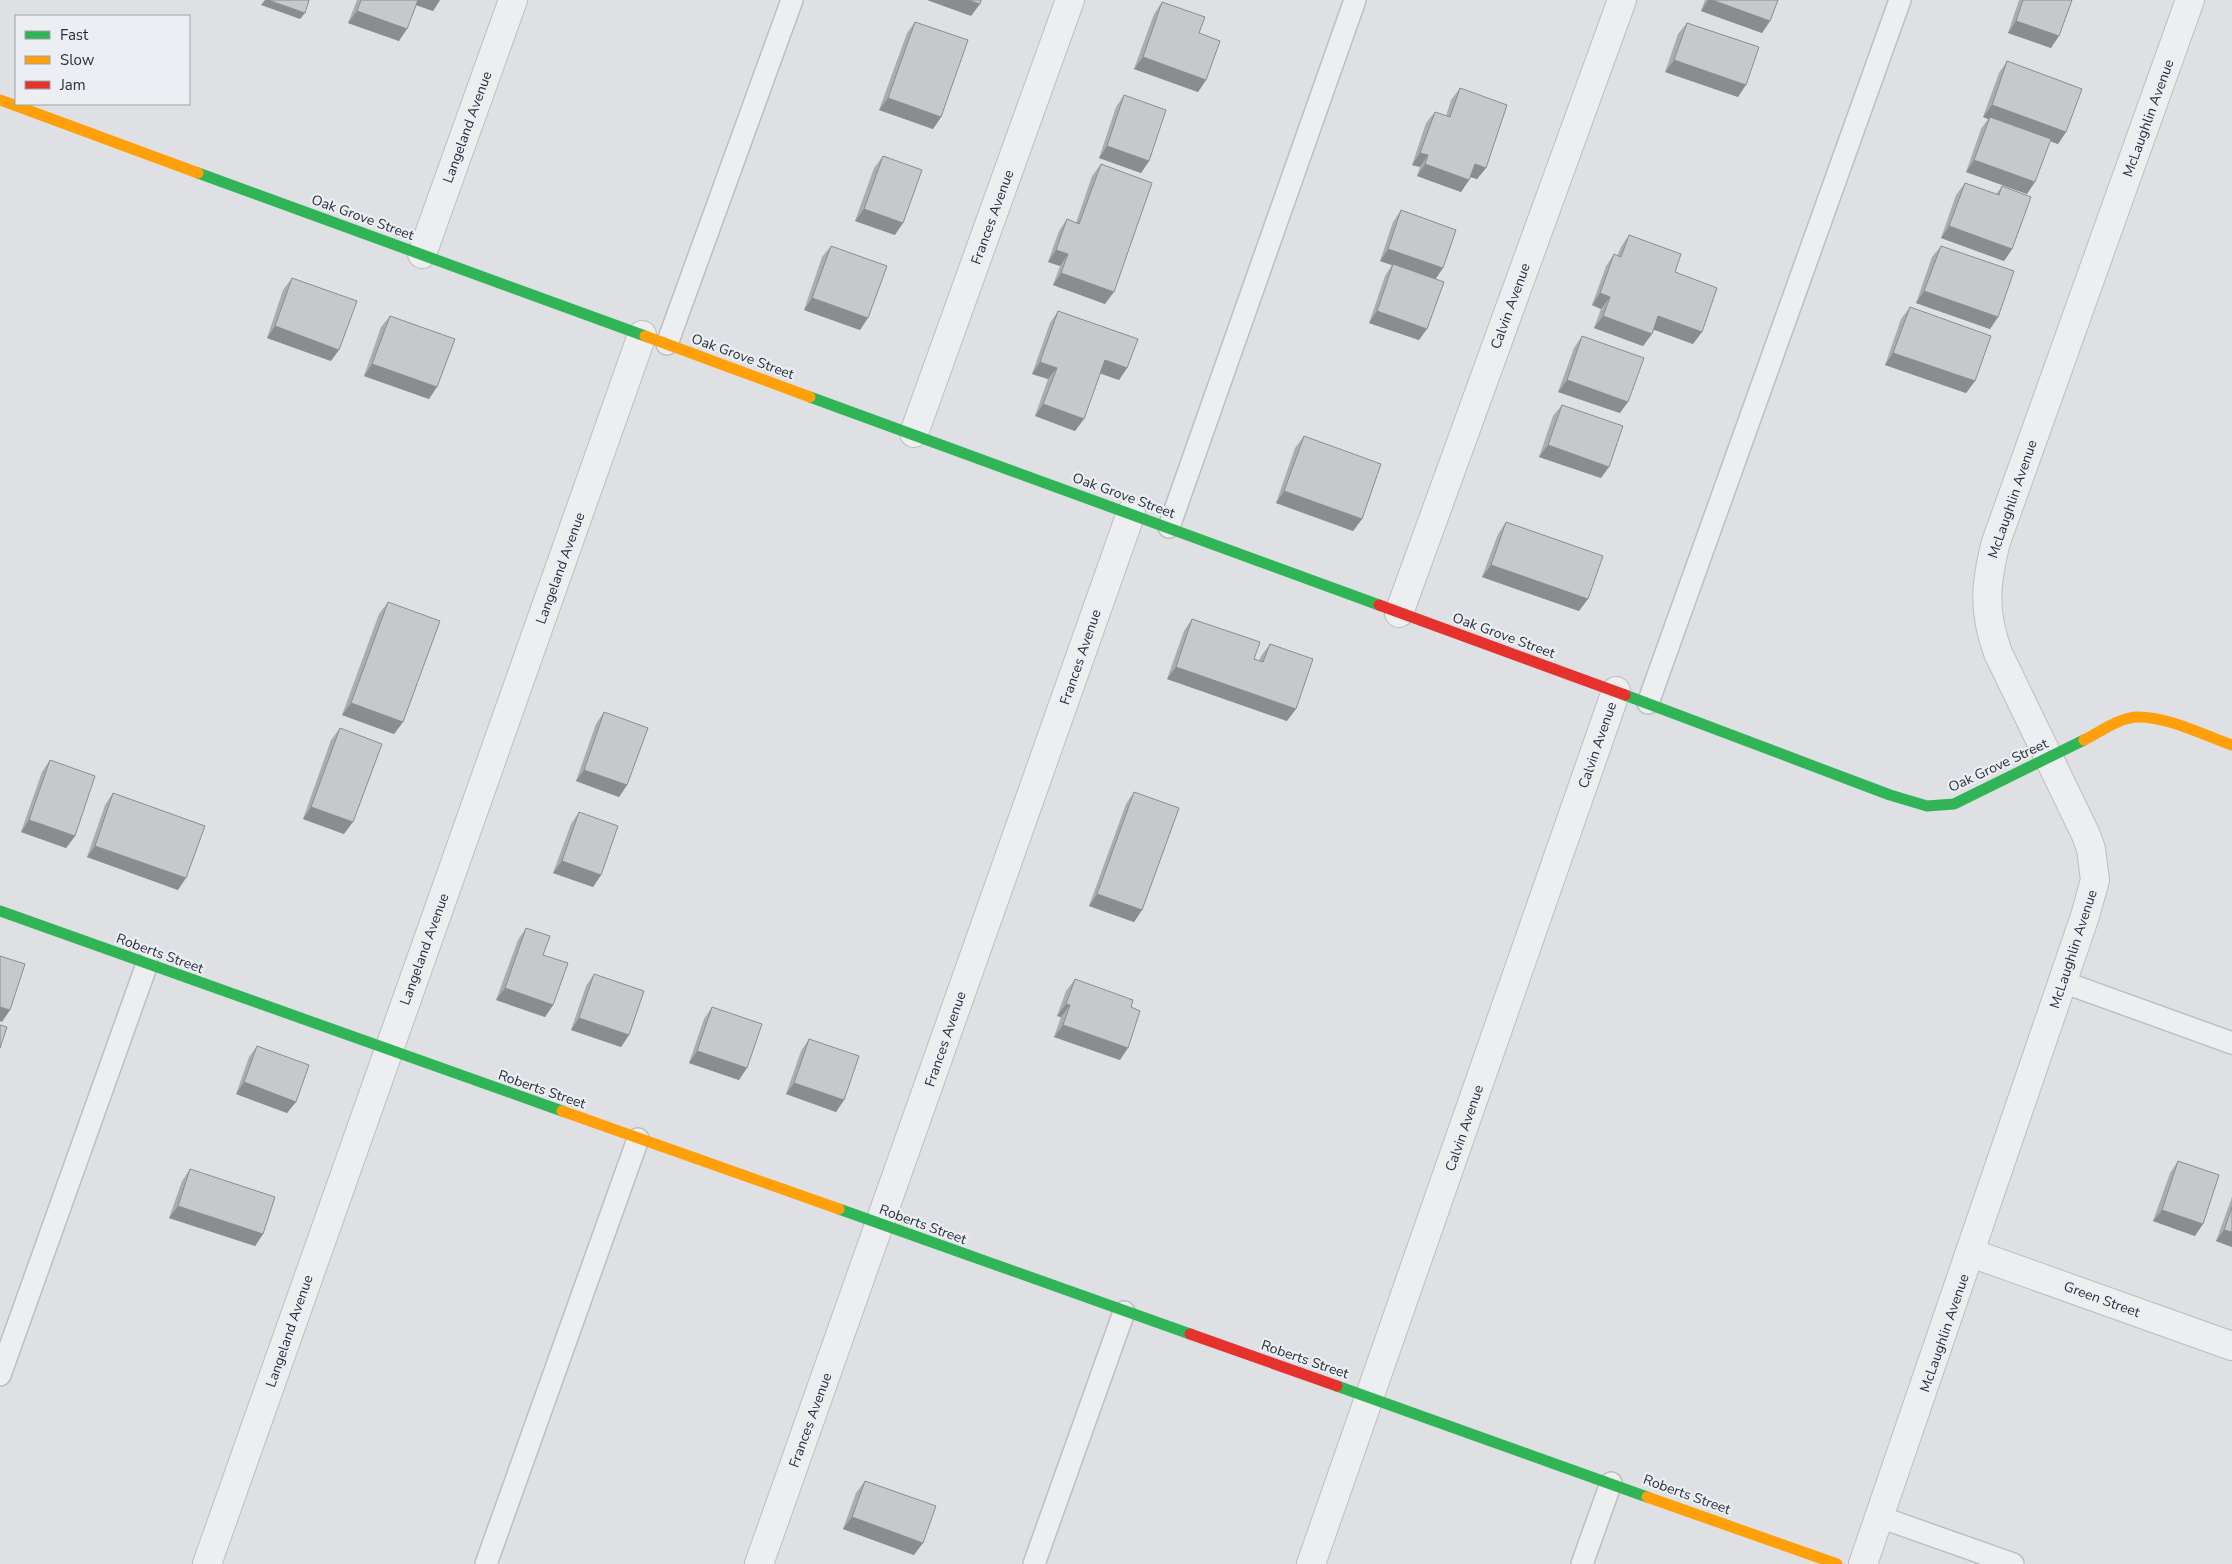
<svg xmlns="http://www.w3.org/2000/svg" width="2232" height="1564" viewBox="0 0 2232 1564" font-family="'Nunito Sans',sans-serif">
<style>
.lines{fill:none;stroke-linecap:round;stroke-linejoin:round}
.lane-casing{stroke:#bcbec1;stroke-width:24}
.street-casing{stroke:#bcbec1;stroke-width:30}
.lane{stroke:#edeef0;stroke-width:21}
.street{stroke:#edeef0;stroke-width:28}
.fast{stroke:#30b455;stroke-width:11}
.slow{stroke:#ff9f0a;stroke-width:11}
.jam{stroke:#e5322d;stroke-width:11}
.wall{fill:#aaacaf}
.shaded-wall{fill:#8b8c8e}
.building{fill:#c6c8cb;stroke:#8b8c8e}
.labels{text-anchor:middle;stroke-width:4.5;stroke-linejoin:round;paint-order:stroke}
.street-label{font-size:14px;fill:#272f3a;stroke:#ebeff3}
</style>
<rect width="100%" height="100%" fill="#dee0e3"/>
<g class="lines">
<g class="lane-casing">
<g id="lane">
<path d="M667 344 792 0"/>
<path d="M1169 527 1355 0"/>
<path d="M1648 703 1900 0"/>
<path d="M2063 982 2232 1043"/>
<path d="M0 1375 147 964"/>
<path d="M1880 1517 2013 1564"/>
<path d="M486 1564 638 1139"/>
<path d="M1034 1564 1124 1312"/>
<path d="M1582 1564 1611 1483"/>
</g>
</g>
<g class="street-casing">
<g id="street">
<path d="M422 254 513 0"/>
<path d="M914 433 1070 0"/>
<path d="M1399 613 1622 0"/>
<path d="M1971 1253 2232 1346"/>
<path d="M207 1564 642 335"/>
<path d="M759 1564 1131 513"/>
<path d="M1311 1564 1616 691"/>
<path d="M1863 1564 2085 916 2095 880 2091 849 2086 835 1998 653C1983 611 1985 585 1996 542L2190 0"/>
</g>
</g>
<use href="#lane" class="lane"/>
<use href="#street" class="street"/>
<g class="fast">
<path d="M198 173 645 336"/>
<path d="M810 397 1379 605"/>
<path d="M1625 695 1890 795 1927 806 1954 804 2084 740"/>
<path d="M0 911 562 1111"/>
<path d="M839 1209 1190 1334"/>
<path d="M1337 1386 1647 1497"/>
</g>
<g class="slow">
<path d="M0 100 198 173"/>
<path d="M645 336 810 397"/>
<path d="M2084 740C2100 732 2120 717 2138 717 2169 717 2203 735 2232 745"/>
<path d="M562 1111 839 1209"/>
<path d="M1647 1497 1837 1564"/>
</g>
<g class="jam">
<path d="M1379 605 1625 695"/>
<path d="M1190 1334 1337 1386"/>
</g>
</g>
<g class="wall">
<path d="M357 0H440L433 11 416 5 399 41 348 23Z"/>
<path d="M1705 0H1778L1770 21 1762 33 1701 11Z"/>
<path d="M2019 0H2072L2051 48 2008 33Z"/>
<path d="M1162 2 1199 33 1206 80 1198 92 1134 69 1154 14Z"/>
<path d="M915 22 941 117 933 129 879 110 907 33Z"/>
<path d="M1687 23 1738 97 1665 72 1678 34Z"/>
<path d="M2007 61 2066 132 2058 144 2050 141 2027 194 1966 172 1981 129 1988 119 1983 117 1999 73Z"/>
<path d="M1460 88 1486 168 1477 179 1470 177 1469 180 1461 192 1417 176 1420 167 1412 165 1426 123 1435 112 1446 116 1451 100Z"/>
<path d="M1124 95 1149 161 1141 173 1099 158 1116 107Z"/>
<path d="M883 156 895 235 855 221 874 168Z"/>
<path d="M1101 164 1105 304 1053 285 1060 266 1048 262 1059 231 1067 219 1076 223 1092 176Z"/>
<path d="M1965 183 1996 194 2002 186 2012 249 2004 261 1941 238 1956 195Z"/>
<path d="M1401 210 1435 279 1419 340 1369 323 1385 276 1392 265 1380 261 1393 222Z"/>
<path d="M1629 235 1675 272 1693 344 1653 329 1652 334 1643 346 1594 328 1601 309 1592 305 1606 266 1614 254 1617 256 1621 247Z"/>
<path d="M831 246 860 330 804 310 822 257Z"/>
<path d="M1941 246 1998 317 1990 329 1916 303 1932 257Z"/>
<path d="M292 278 331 361 267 338 283 290Z"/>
<path d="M1910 307 1975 381 1966 393 1885 365 1901 319Z"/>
<path d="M1058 311 1127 368 1119 380 1100 373 1075 431 1035 416 1048 379 1032 374 1050 323Z"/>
<path d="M390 316 429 399 364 376 381 327Z"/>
<path d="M1582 336 1620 413 1558 392 1574 348Z"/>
<path d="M1562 405 1601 478 1539 457 1553 416Z"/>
<path d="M1304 436 1362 519 1353 531 1276 503 1295 448Z"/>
<path d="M1506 522 1579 611 1482 577 1498 534Z"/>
<path d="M388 602 403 722 394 734 342 715 379 614Z"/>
<path d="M1192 619 1254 659 1259 661 1261 656 1270 644 1287 721 1167 679 1184 631Z"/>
<path d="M604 712 627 785 619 797 576 781 596 724Z"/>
<path d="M340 728 344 834 303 819 331 740Z"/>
<path d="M50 760 75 836 66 848 21 832 42 772Z"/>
<path d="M1134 792 1142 910 1134 922 1089 906 1126 804Z"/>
<path d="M113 793 178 890 87 857 105 805Z"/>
<path d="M579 812 601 875 593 887 553 873 571 824Z"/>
<path d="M526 928 543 955 553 1005 545 1017 496 1000 518 940Z"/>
<path d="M594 974 629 1035 621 1047 571 1030 586 986Z"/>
<path d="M1075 979 1131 1007 1120 1060 1054 1037 1061 1017 1057 1016 1066 991Z"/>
<path d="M712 1007 739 1080 689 1063 704 1019Z"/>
<path d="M809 1039 844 1100 836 1112 786 1094 801 1051Z"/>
<path d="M257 1046 296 1102 287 1113 236 1094 249 1057Z"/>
<path d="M2178 1161 2195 1236 2153 1221 2170 1173Z"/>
<path d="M190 1169 263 1234 255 1246 169 1218 182 1181Z"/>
<path d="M2232 1197V1247L2216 1241Z"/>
<path d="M865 1481 914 1555 843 1529 856 1493Z"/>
</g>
<g class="shaded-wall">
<path d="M265 0H268L305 13 300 19 261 5Z"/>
<path d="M415 0H440L433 11 413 4Z"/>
<path d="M927 0H968L980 4 971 16Z"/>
<path d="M1708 0H1712L1770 21 1762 33 1701 11Z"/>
<path d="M357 11 407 29 399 41 348 23Z"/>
<path d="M2016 21 2059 36 2051 48 2008 33Z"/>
<path d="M1143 57 1206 80 1198 92 1134 69Z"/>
<path d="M1674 60 1746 85 1738 97 1665 72Z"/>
<path d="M888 98 941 117 933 129 879 110Z"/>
<path d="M1992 105 2066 132 2058 144 1989 119 1990 117 1988 119 1983 117Z"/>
<path d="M1107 146 1149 161 1141 173 1099 158Z"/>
<path d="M1420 153 1428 155 1420 167 1412 165Z"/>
<path d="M1974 160 2035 182 2027 194 1966 172Z"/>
<path d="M1425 164 1469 180 1461 192 1417 176Z"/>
<path d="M1475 164 1486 168 1477 179 1467 176Z"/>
<path d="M864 209 903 223 895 235 855 221Z"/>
<path d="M1949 226 2012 249 2004 261 1941 238Z"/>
<path d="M1388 249 1443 268 1435 280 1380 261Z"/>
<path d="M1056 250 1068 254 1060 266 1048 262Z"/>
<path d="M1061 273 1114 292 1105 304 1053 285Z"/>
<path d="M1924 291 1998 317 1990 329 1916 303Z"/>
<path d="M1600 293 1610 297 1601 309 1592 305Z"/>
<path d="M812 298 868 318 860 330 804 310Z"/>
<path d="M1377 311 1427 329 1419 340 1369 323Z"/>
<path d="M1603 316 1652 334 1643 346 1594 328Z"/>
<path d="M1658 316 1702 332 1693 344 1649 328Z"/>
<path d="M275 326 339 350 331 361 267 338Z"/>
<path d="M1893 353 1975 381 1966 393 1885 365Z"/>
<path d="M1105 360 1127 368 1119 380 1096 372Z"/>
<path d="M1040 362 1057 368 1048 379 1032 374Z"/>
<path d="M372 364 437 387 429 399 364 376Z"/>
<path d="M1567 380 1628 402 1620 413 1558 392Z"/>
<path d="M1043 404 1084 419 1075 431 1035 416Z"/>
<path d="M1548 445 1609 467 1601 478 1539 457Z"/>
<path d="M1284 491 1362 519 1353 531 1276 503Z"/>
<path d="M1491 565 1588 599 1579 611 1482 577Z"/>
<path d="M1176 667 1296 709 1287 721 1167 679Z"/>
<path d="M351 703 403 722 394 734 342 715Z"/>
<path d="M584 770 627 785 619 797 576 781Z"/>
<path d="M311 807 353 822 344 834 303 819Z"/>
<path d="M29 820 75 836 66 848 21 832Z"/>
<path d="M95 846 186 878 178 890 87 857Z"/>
<path d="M562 861 601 875 593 887 553 873Z"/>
<path d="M1097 894 1142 910 1134 922 1089 906Z"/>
<path d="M505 988 553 1005 545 1017 496 1000Z"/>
<path d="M1066 1004 1070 1005 1061 1017 1057 1016Z"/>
<path d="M0 1007 10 1010 2 1022 0 1021Z"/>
<path d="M579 1018 629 1035 621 1047 571 1030Z"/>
<path d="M1063 1025 1128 1048 1120 1060 1054 1037Z"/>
<path d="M697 1051 747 1068 739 1080 689 1063Z"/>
<path d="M244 1082 296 1102 287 1113 236 1094Z"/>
<path d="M794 1083 844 1100 836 1112 786 1094Z"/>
<path d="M178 1206 263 1234 255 1246 169 1218Z"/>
<path d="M2162 1210 2203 1224 2195 1236 2153 1221Z"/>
<path d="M2224 1230 2232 1232V1247L2216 1241Z"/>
<path d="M852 1517 923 1543 914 1555 843 1529Z"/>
</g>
<g class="building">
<path d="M268 0H309L305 13Z"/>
<path d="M361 0H418L407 29 357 11Z"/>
<path d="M968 0H981L980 4Z"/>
<path d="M1712 0H1778L1770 21Z"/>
<path d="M2023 0H2072L2059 36 2016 21Z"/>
<path d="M1162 2 1205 17 1199 33 1220 41 1206 80 1143 57Z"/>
<path d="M915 22 968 40 941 117 888 98Z"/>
<path d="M1687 23 1759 47 1746 85 1674 60Z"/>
<path d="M2007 61 2082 89 2066 132 1992 105Z"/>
<path d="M1460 88 1507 105 1486 168 1475 164 1469 180 1425 164 1428 155 1420 153 1435 112 1450 117Z"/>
<path d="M1124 95 1166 110 1149 161 1107 146Z"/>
<path d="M1990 117 2051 139 2035 182 1974 160Z"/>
<path d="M883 156 922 170 903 223 864 209Z"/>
<path d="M1101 164 1152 183 1114 292 1061 273 1068 254 1056 250 1067 219 1079 224Z"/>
<path d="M1965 183 1999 195 2002 186 2031 197 2012 249 1949 226Z"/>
<path d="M1401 210 1456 230 1443 268 1388 249Z"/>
<path d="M1629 235 1681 254 1675 272 1717 288 1702 332 1658 316 1652 334 1603 316 1610 297 1600 293 1614 254 1621 257Z"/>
<path d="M831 246 887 266 868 318 812 298Z"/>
<path d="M1941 246 2014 271 1998 317 1924 291Z"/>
<path d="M1393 264 1444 282 1427 329 1377 311Z"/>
<path d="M292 278 357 301 339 350 275 326Z"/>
<path d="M1910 307 1991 336 1975 381 1893 353Z"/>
<path d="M1058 311 1138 339 1127 368 1105 360 1084 419 1043 404 1057 368 1040 362Z"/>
<path d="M390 316 455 339 437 387 372 364Z"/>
<path d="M1582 336 1644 358 1628 402 1567 380Z"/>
<path d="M1562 405 1623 426 1609 467 1548 445Z"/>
<path d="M1304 436 1381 464 1362 519 1284 491Z"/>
<path d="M1506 522 1603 556 1588 599 1491 565Z"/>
<path d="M388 602 440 621 403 722 351 703Z"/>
<path d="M1192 619 1260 642 1254 659 1263 662 1270 644 1313 659 1296 709 1176 667Z"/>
<path d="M604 712 648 728 627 785 584 770Z"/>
<path d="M340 728 382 744 353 822 311 807Z"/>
<path d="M50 760 95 776 75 836 29 820Z"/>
<path d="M1134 792 1179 808 1142 910 1097 894Z"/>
<path d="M113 793 205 826 186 878 95 846Z"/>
<path d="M579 812 618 826 601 875 562 861Z"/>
<path d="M526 928 550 936 543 955 568 963 553 1005 505 988Z"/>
<path d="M0 956 25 964 10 1010 0 1007Z"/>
<path d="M594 974 644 991 629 1035 579 1018Z"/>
<path d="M1075 979 1133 1000 1131 1007 1140 1011 1128 1048 1063 1025 1070 1005 1066 1004Z"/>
<path d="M712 1007 762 1024 747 1068 697 1051Z"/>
<path d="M0 1025 7 1027 0 1048Z"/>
<path d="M809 1039 859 1056 844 1100 794 1083Z"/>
<path d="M257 1046 309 1065 296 1102 244 1082Z"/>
<path d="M2178 1161 2219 1175 2203 1224 2162 1210Z"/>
<path d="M190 1169 275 1197 263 1234 178 1206Z"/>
<path d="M2232 1207V1232L2224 1230Z"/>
<path d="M865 1481 936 1506 923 1543 852 1517Z"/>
</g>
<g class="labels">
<g class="street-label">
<text transform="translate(2148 118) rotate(-70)" y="5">McLaughlin Avenue</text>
<text transform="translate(467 127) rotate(-70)" y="5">Langeland Avenue</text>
<text transform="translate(363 217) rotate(20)" y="5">Oak Grove Street</text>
<text transform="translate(992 217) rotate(-70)" y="5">Frances Avenue</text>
<text transform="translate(1510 306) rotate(-70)" y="5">Calvin Avenue</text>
<text transform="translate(743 356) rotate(20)" y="5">Oak Grove Street</text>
<text transform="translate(1124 495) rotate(20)" y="5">Oak Grove Street</text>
<text transform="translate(2012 499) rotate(-71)" y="5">McLaughlin Avenue</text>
<text transform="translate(560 568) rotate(-70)" y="5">Langeland Avenue</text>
<text transform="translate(1504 635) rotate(20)" y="5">Oak Grove Street</text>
<text transform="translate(1080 657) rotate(-71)" y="5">Frances Avenue</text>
<text transform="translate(1597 745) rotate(-71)" y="5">Calvin Avenue</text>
<text transform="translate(1998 765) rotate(-25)" y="5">Oak Grove Street</text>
<text transform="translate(424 949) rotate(-70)" y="5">Langeland Avenue</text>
<text transform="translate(2073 949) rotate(-72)" y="5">McLaughlin Avenue</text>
<text transform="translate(160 953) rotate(20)" y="5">Roberts Street</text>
<text transform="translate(945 1039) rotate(-71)" y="5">Frances Avenue</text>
<text transform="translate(542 1089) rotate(19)" y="5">Roberts Street</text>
<text transform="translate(1464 1128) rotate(-71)" y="5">Calvin Avenue</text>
<text transform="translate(923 1224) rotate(20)" y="5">Roberts Street</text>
<text transform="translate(2102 1299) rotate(20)" y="5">Green Street</text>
<text transform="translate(289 1331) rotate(-71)" y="5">Langeland Avenue</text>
<text transform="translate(1944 1333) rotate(-71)" y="5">McLaughlin Avenue</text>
<text transform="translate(1305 1359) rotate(19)" y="5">Roberts Street</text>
<text transform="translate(810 1420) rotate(-70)" y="5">Frances Avenue</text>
<text transform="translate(1687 1494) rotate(20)" y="5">Roberts Street</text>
</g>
</g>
<rect x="15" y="15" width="175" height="90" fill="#ebeff3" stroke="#9da2a9"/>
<rect x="25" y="31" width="25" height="8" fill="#30b455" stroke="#9da2a9"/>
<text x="60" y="40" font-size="15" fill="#272f3a">Fast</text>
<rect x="25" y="56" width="25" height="8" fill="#ff9f0a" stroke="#9da2a9"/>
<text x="60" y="65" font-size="15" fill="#272f3a">Slow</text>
<rect x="25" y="81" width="25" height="8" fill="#e5322d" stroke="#9da2a9"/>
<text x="60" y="90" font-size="15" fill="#272f3a">Jam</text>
</svg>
